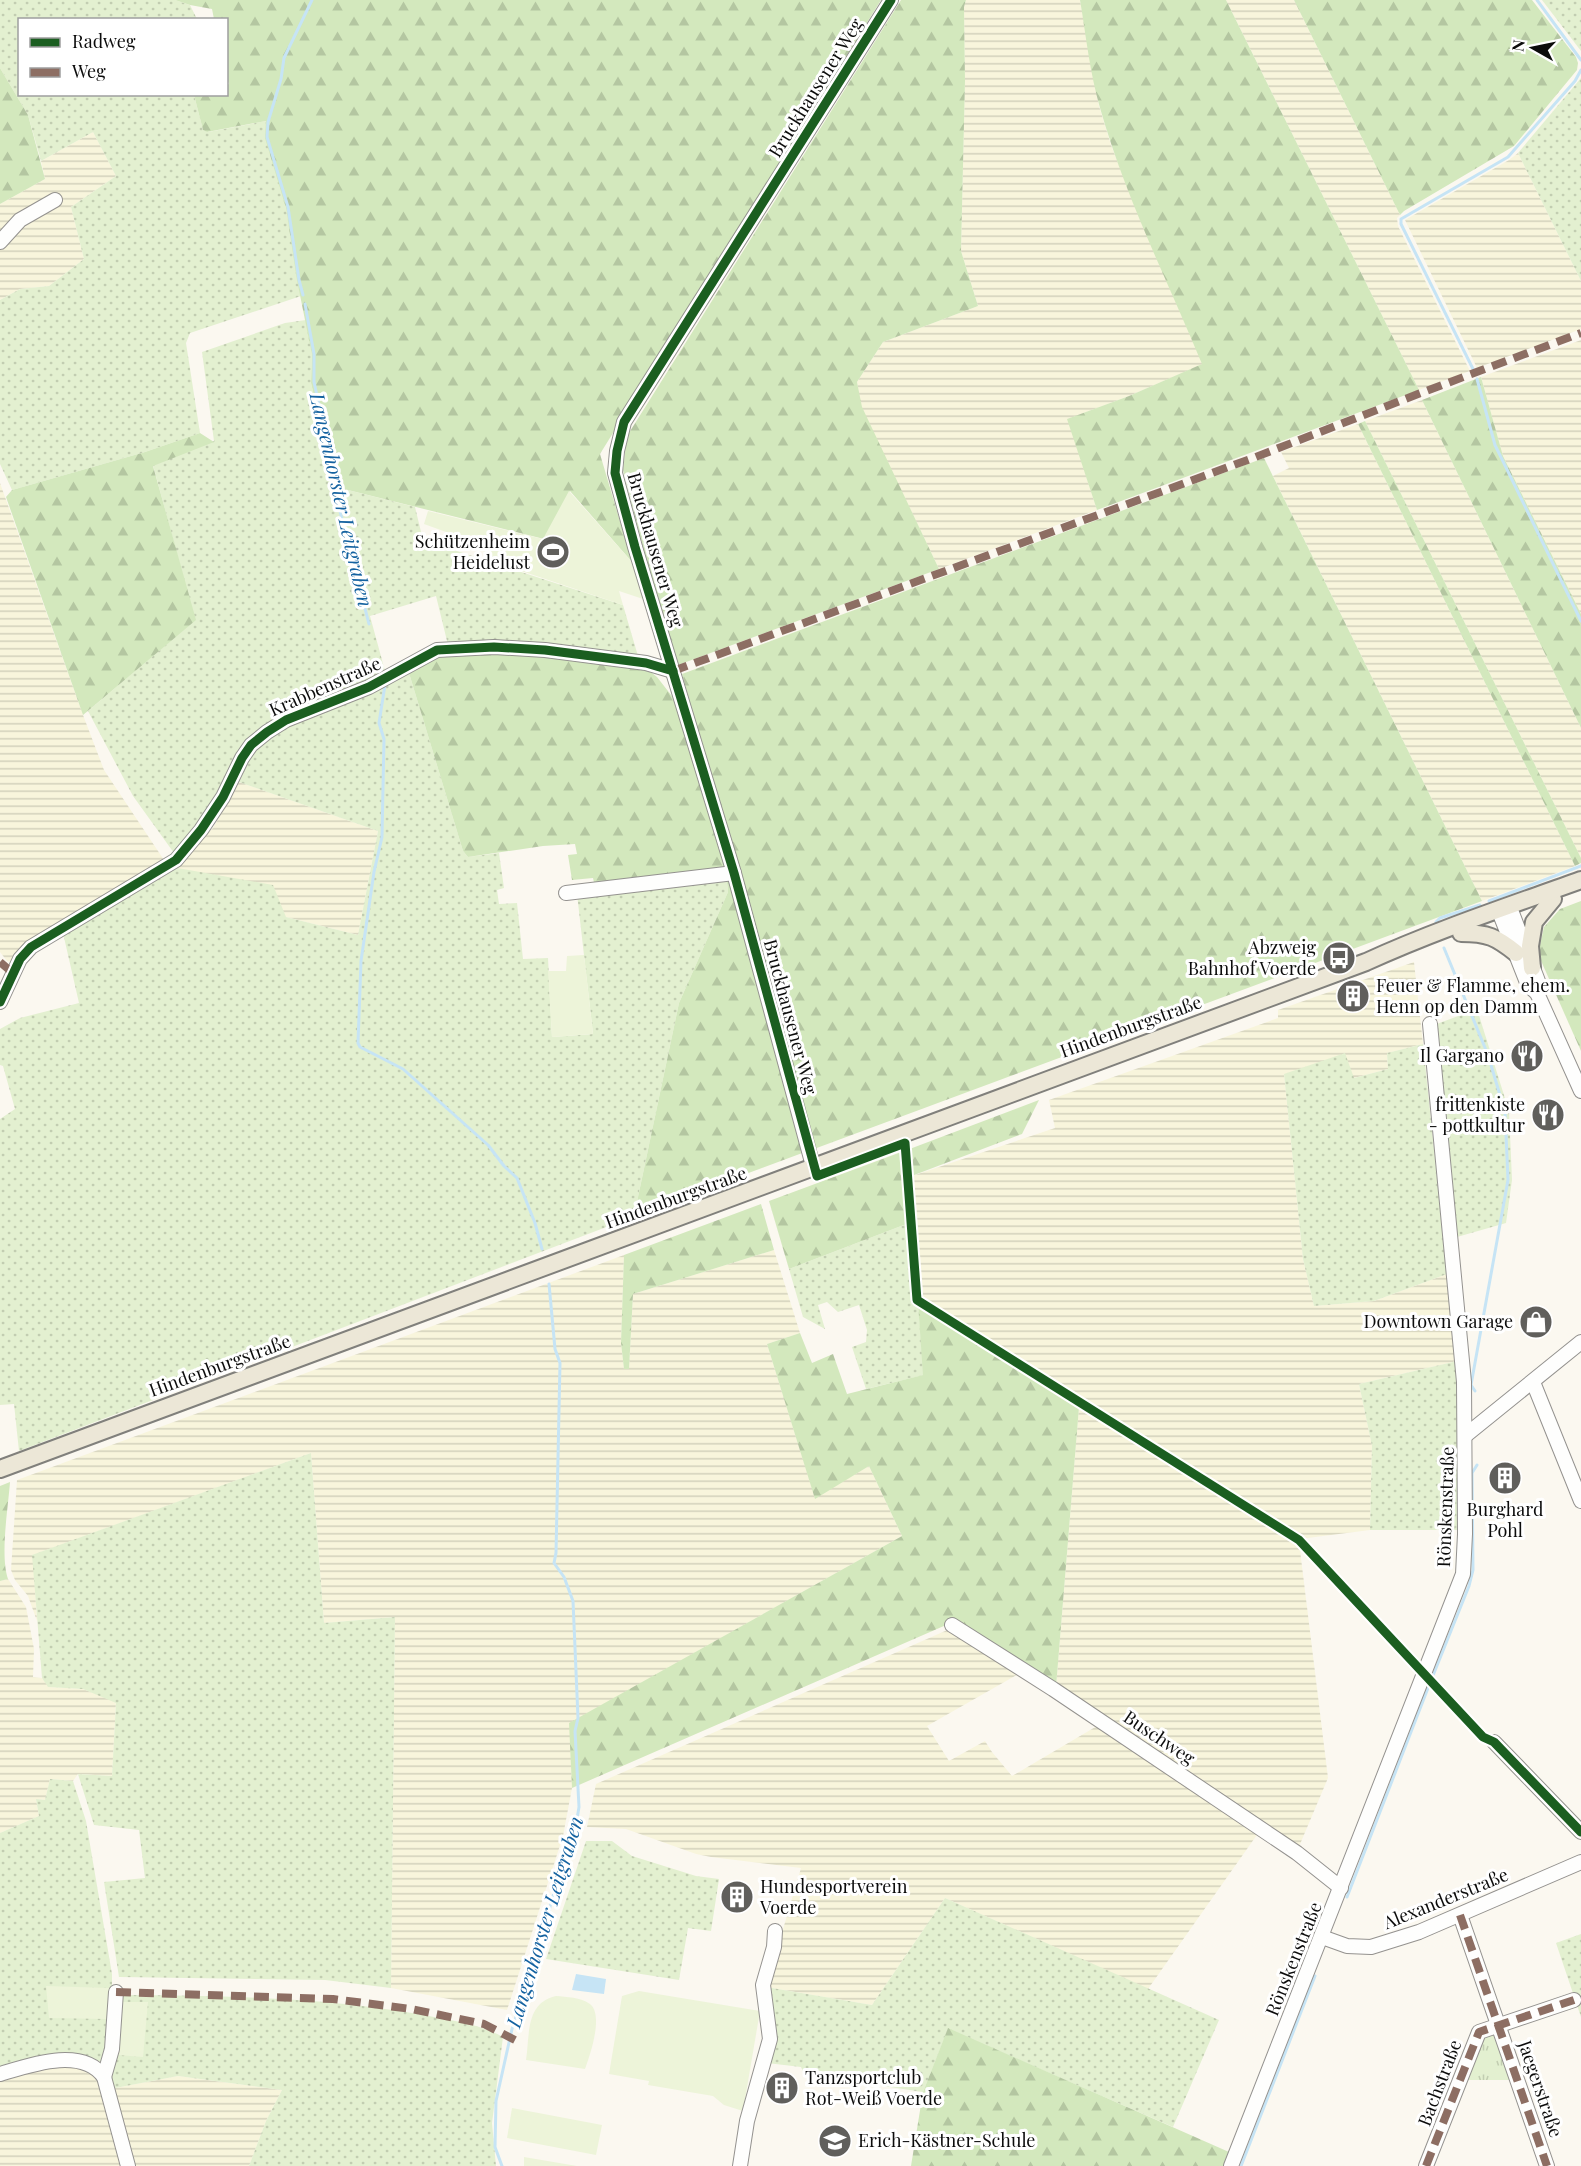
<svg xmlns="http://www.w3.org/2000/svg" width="1581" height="2166" viewBox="0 0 1581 2166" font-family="'Playfair Display',serif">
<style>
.farmland{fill:url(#farmland-rules)}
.grass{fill:url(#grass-dots)}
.forest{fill:url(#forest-firs)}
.park{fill:url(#park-tufts)}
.pitch{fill:#edf4d9}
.water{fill:#c6e4f5}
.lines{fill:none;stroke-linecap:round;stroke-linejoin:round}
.stream{stroke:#c6e4f5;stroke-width:3}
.minor-casing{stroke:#94928f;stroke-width:16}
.major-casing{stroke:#81807c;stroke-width:20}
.minor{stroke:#fefefd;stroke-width:14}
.major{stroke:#ece7d7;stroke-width:16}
.quiet{stroke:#8d6e63;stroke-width:8;stroke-dasharray:15 8;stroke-linecap:butt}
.cycleway-casing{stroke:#fff;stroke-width:13}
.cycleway{stroke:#1b5e20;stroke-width:9}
.labels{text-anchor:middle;stroke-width:6;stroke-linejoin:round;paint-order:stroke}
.street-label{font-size:18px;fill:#0c0c0c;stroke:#fff}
.poi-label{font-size:18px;fill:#0c0c0c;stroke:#fff;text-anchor:end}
.water-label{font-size:20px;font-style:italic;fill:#1462a0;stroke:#fff}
</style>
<defs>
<pattern id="farmland-rules" width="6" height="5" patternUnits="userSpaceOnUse" patternTransform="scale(1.5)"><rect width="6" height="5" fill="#f8f5dc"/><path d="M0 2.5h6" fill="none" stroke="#d3d1bc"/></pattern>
<pattern id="grass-dots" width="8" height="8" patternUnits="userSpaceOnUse" patternTransform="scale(1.5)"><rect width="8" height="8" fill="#e3f0d0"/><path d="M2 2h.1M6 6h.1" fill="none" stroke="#c2cdb1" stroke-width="1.8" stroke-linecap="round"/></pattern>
<pattern id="forest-firs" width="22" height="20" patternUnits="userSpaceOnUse" patternTransform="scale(1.5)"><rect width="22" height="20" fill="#d3e8bd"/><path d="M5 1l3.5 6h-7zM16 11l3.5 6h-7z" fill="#b4c6a1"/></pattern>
<pattern id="park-tufts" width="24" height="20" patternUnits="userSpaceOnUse" patternTransform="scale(1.5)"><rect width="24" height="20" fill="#e3f0d0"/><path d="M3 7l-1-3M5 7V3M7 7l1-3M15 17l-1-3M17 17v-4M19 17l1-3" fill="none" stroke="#c2cdb1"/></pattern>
</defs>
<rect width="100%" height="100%" fill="#fbf8f0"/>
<g class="farmland">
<path d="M966 0H1080L1099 106 1111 145 1144 229 1203 364 1129 396 1068 419 1097 510 939 569 861 407 857 382 883 342 978 306 961 251 965 81 964 7Z"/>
<path d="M1226 0H1294L1400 215 1397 218 1398 226 1470 371 1419 390Z"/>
<path d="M93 132 116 176 71 207 84 259 49 286 20 289 0 300V204L45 179 41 161Z"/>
<path d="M1518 153 1581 281V329L1477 368 1405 220 1509 160Z"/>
<path d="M1581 340V614L1503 456 1481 377Z"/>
<path d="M1422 400 1581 728V858L1365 421Z"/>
<path d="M1358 424 1575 866 1482 901 1273 476 1289 468 1281 452Z"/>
<path d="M0 483 83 715 104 770 164 860 14 963 7 961 0 952Z"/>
<path d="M239 782 378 831 358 935 286 917 172 867 213 828Z"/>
<path d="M1414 962 1423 1044 1387 1053 1388 1069 1354 1078 1284 1074 1303 1259 1314 1306 1374 1301 1447 1274 1457 1361 1359 1384 1372 1446 1370 1530 1300 1539 918 1299 909 1177 1055 1128 1049 1100 1278 1018V1010Z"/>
<path d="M774 1250 800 1333 767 1344 815 1498 869 1466 902 1536 570 1723 572 1788 563 1836 507 2010 391 1988 395 1617 324 1623 311 1453 33 1555 37 1621 28 1596 15 1580 11 1570 17 1480 624 1255 621 1343 624 1369 629 1368 633 1294Z"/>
<path d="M1079 1407 1299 1542 1328 1778 1298 1849 1056 1687Z"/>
<path d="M8 1579 26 1607 34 1649 33 1677 42 1678 49 1687 83 1689 116 1702 112 1776 78 1774 73 1781 50 1779 45 1800 36 1799 39 1816 0 1833V1581Z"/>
<path d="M952 1628 1022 1672 927 1726 949 1761 985 1741 992 1752 1012 1776 1097 1726 1259 1832 1148 1989 945 1898 872 2005 766 1987 801 1868 711 1857 696 1854 626 1829 587 1827 596 1784Z"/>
<path d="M60 2066 95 2070 123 2166H0V2078Z"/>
<path d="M178 2076 282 2090 266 2121 249 2166H130L110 2089Z"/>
</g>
<g class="grass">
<path d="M0 0H175L190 5 197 19 20 20V94L194 95 203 130 208 132 266 121 286 208 301 296 190 333 186 343 200 433 145 452 12 490 0 464V300L20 289 49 286 84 259 71 207 116 176 93 132 41 161 28 115 0 68Z"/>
<path d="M1542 0H1581V51Z"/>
<path d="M1581 78V281L1518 153Z"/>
<path d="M306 320 312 355 311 383 326 446 332 484 336 487 415 507 423 540 623 605 638 656 448 645 436 596 370 616 385 671 380 675 280 717 174 853 133 796 88 711 195 620 153 465 214 441 202 352 285 323Z"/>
<path d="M409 673 463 851 468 857 499 853 504 888 497 890 499 904 517 903 523 959 548 958 552 1037 593 1034 577 894 725 879 728 886V892L679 1003 638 1197V1215L19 1451 14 1404 0 1405V1119L15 1109 3 1066 0 1065V1029L20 1018 79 1003 63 933 172 867 273 885 286 917 358 935 378 831 239 782 255 748 290 724Z"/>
<path d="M1477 1009 1509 1111 1512 1180 1506 1223 1457 1237 1434 1025Z"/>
<path d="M1423 1044 1447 1274 1374 1301 1314 1306 1303 1259 1284 1074 1345 1053 1354 1078 1388 1069 1387 1053Z"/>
<path d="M909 1223 915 1301 918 1303 924 1375 866 1389 852 1347 866 1342 867 1330 859 1305 838 1312 827 1302 818 1305 825 1329 803 1317 789 1269Z"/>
<path d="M1457 1361 1460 1530H1370L1372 1446 1359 1384Z"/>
<path d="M311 1453 324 1623 395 1617 391 1988 325 1980 119 1977 104 1882 145 1878 139 1830 94 1825 78 1774 112 1776 116 1703 83 1689 48 1687 42 1678 32 1555Z"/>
<path d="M50 1779 73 1781 86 1821 112 1974V2014L103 2061 0 2071V1833L39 1816 36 1799 45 1800Z"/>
<path d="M586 1841H612L632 1856 696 1876 719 1879 711 1931 688 1928 679 1980 546 1959Z"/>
<path d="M945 1898 1219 2020 1173 2127 948 2029 923 2092 804 2074 801 2067 767 2063 766 1987 872 2005Z"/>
<path d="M1581 1934V2017L1556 1943Z"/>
<path d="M124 1995C224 1996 326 1997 424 2015 453 2021 477 2023 503 2037L492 2123 496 2166H249L266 2121 282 2090 178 2076 110 2089 108 2075 120 1997Z"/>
</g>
<g class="forest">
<path d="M175 0H881L600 454 632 562 570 491 544 539 336 487 332 484 326 446 311 383 312 355 297 280 286 208 265 138 266 121 207 132 203 130 194 95 226 94 227 85 229 84 226 75V20L214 19 212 9 190 5Z"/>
<path d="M901 0H966L964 7 965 81 961 251 978 306 883 342 857 382 862 407 939 569 678 665 645 555 623 470 627 436Z"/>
<path d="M1080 0H1226L1419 390 1097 510 1067 419 1129 396 1202 364C1167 280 1125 196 1100 108 1090 74 1086 36 1080 0Z"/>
<path d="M1294 0H1532L1576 57 1578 63 1577 70 1514 146 1404 211 1400 215Z"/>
<path d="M0 68 28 115 45 179 0 204Z"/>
<path d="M1481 377 1503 456 1581 614V728L1422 400Z"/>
<path d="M1365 421 1581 858V863L1575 866 1358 424Z"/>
<path d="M200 433 214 442 153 466 196 620 83 715 6 497 12 490 145 452Z"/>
<path d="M1264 458 1482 901 814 1149 682 674Z"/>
<path d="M503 653 528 654 647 669 657 677 675 700 728 859 721 872 595 887 593 878 572 880 568 855 577 854 575 844 543 846 468 857 463 851 409 673 427 659 461 654Z"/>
<path d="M732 877 805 1152 638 1214V1197L679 1003 728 892V886L725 879Z"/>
<path d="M1581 901V1051L1538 954 1544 927 1560 909Z"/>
<path d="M1039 1100 1022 1134 909 1177 907 1150Z"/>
<path d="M904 1151 909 1223 789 1269 769 1201Z"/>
<path d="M761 1204 774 1250 633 1294 629 1369H624L621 1343 624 1255Z"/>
<path d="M918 1303 1079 1407 1056 1687 953 1622 572 1788 569 1723 902 1536 869 1466 815 1499 767 1344 800 1333 812 1363 833 1354 847 1394 923 1375Z"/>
<path d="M10 1482C8 1509 0 1555 8 1579L0 1581V1486Z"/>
<path d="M948 2028 1229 2152 1224 2166H911L923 2092Z"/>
</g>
<path class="park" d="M1493 2033 1510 2080H1468L1484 2037Z"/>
<g class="pitch">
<path d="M569 491 632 562 643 599 619 591 623 605 486 559 482 545 424 524 428 511 543 539Z"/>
<path d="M584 955 593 1034 552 1037 548 971H566L567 956Z"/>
<path d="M46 1986 109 1988 107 2019 49 2018Z"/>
<path d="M639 1991 760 2011 743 2111 724 2105 713 2096 648 2085 649 2081 609 2074 622 1996Z"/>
<path d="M556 1996C566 1997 581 1997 590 2004 604 2015 590 2055 585 2069L526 2060C530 2035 525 2003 556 1996Z"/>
<path d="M123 2002H148L143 2057 118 2055Z"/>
<path d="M512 2108 602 2125 596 2155 507 2138Z"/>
<path d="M524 2157 577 2166H524Z"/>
</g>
<path class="water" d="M576 1974 606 1979 604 1994 572 1990Z"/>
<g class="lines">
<g class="stream">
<path d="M1537 0 1581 60"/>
<path d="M303 295 299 280 288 207 267 137 268 122 281 79 284 58 312 0"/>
<path d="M305 304 314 354V382L328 446 334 488 369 624"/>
<path d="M1473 369 1401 224V219L1508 157 1575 81 1581 70"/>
<path d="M1477 379 1495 445 1581 621"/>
<path d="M385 685 379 723 384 739 382 837 374 872 361 961 358 1043 360 1047 403 1069 488 1145 504 1166 517 1178 535 1223 542 1249"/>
<path d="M1489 901 1581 866"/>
<path d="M1436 925V922L1440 918 1480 905"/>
<path d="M1444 948 1488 1055 1505 1112 1508 1180 1471 1385 1475 1391"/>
<path d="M1432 1678 1469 1586 1473 1570 1472 1473 1477 1465"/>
<path d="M1347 1897 1428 1688"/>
<path d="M502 2166 495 2147 496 2101 512 2029 547 1921 551 1902 575 1831 579 1807 575 1731 578 1718 573 1601 564 1577 554 1563 556 1553 560 1363 555 1349 549 1284"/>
<path d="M1241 2166 1315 1976"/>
</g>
<g class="minor-casing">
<g id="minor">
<path d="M0 242 20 220 55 200"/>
<path d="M566 893 734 873"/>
<path d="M1509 905 1538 981 1537 993"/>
<path d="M1498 909 1528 985 1537 993 1581 1091"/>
<path d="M0 1002 20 959 31 947 176 860 201 830 223 797 242 758 251 745 267 732 286 720 369 687 437 650 494 647 545 650 646 663 673 671"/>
<path d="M813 1166 734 873 635 547 615 473 617 451 624 422 891 0"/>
<path d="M1533 1382 1581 1501"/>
<path d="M1466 1435 1581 1342"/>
<path d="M952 1625 1053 1689 1297 1853 1341 1888"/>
<path d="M1494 1742 1581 1832"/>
<path d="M1460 1915 1547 2166"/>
<path d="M1322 1937 1347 1946 1371 1947 1419 1932 1581 1862"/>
<path d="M0 2074C30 2065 82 2046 104 2077L128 2166"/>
<path d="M104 2077 112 2049 116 1992"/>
<path d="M740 2166 747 2121 770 2039 763 1985 774 1947 775 1931"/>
<path d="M1231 2166 1463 1574 1465 1534 1464 1382 1430 1024"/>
<path d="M1426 2166 1479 2032 1574 2000"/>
</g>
</g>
<g class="major-casing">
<g id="major">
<path d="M1461 933C1488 933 1496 937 1516 953"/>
<path d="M1532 968 1530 946 1534 922 1553 899"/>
<path d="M0 1469 1366 962C1436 930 1509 906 1581 880"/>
</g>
</g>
<use href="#minor" class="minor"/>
<use href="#major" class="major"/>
<g class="quiet">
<path d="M673 671 1253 458 1418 394 1581 333"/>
<path d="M0 962 14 974"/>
<path d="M1460 1915 1547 2166"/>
<path d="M116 1992 333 1999 411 2009 484 2024 515 2040"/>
<path d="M1426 2166 1479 2032 1574 2000"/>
</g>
<g class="cycleway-casing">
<g id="cycleway">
<path d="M891 0 624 422 617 451 615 473 635 547 734 873 817 1176 905 1143 917 1300 1299 1540 1483 1737 1494 1742 1581 1832"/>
<path d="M0 1002 20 959 31 947 176 860 201 830 223 797 242 758 251 745 267 732 286 720 369 687 437 650 494 647 545 650 646 663 673 671"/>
</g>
</g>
<use href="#cycleway" class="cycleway"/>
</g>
<defs>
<g id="stadium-disc" transform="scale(1.725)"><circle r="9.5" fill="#605f5c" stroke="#fff"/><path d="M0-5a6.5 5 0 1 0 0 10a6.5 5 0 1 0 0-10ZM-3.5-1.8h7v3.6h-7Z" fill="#fff"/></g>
<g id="bus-disc" transform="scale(1.725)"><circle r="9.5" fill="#605f5c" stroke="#fff"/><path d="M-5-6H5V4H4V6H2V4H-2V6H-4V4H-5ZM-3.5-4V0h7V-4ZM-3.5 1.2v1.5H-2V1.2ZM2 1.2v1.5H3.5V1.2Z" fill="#fff"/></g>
<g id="building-disc" transform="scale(1.725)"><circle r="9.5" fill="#605f5c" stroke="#fff"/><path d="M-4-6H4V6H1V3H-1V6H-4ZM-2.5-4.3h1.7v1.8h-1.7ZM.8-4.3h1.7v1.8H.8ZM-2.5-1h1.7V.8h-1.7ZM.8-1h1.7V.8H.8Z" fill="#fff"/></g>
<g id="restaurant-disc" transform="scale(1.725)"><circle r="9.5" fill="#605f5c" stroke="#fff"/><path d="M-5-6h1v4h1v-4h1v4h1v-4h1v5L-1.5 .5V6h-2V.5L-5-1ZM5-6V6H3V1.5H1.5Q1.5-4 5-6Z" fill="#fff"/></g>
<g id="shop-disc" transform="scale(1.725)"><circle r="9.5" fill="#605f5c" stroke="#fff"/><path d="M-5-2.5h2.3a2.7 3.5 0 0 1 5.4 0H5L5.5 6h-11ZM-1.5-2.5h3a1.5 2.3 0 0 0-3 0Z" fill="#fff"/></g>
<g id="school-disc" transform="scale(1.725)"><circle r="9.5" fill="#605f5c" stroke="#fff"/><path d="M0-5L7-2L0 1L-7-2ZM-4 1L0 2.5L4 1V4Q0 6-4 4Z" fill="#fff"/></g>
</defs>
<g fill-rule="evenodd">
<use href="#stadium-disc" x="553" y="552"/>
<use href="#bus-disc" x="1339" y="958"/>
<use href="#building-disc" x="1353" y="996"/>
<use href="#restaurant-disc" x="1527" y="1056"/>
<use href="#restaurant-disc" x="1548" y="1115"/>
<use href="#shop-disc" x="1536" y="1322"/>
<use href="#building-disc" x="1505" y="1478"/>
<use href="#building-disc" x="737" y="1897"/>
<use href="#building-disc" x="782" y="2088"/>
<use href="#school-disc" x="835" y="2141"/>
</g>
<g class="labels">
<g class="street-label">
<text transform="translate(816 88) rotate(-58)" y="6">Bruckhausener Weg</text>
<text transform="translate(655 550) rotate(74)" y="6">Bruckhausener Weg</text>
<text transform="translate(325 687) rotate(-24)" y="6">Krabbenstraße</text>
<text transform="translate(790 1017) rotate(75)" y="6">Bruckhausener Weg</text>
<text transform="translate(1131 1027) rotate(-20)" y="6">Hindenburgstraße</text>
<text transform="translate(676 1198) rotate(-20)" y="6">Hindenburgstraße</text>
<text transform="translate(220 1366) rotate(-20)" y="6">Hindenburgstraße</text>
<text transform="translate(1446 1507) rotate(-88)" y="6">Rönskenstraße</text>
<text transform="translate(1159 1738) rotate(34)" y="6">Buschweg</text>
<text transform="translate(1446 1899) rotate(-22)" y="6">Alexanderstraße</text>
<text transform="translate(1294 1959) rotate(-68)" y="6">Rönskenstraße</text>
<text transform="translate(1440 2083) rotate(-69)" y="6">Bachstraße</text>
<text transform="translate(1540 2089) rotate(71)" y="6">Jaegerstraße</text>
</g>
<g class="poi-label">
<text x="530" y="548">Schützenheim<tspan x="530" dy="21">Heidelust</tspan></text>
<text x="1316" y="954">Abzweig<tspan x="1316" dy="21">Bahnhof Voerde</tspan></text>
<text x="1376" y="992" text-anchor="start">Feuer &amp; Flamme, ehem.<tspan x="1376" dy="21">Henn op den Damm</tspan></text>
<text x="1504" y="1062">Il Gargano</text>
<text x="1525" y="1111">frittenkiste<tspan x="1525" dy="21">- pottkultur</tspan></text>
<text x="1513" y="1328">Downtown Garage</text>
<text x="1505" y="1516" text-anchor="middle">Burghard<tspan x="1505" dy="21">Pohl</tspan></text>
<text x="760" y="1893" text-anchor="start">Hundesportverein<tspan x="760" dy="21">Voerde</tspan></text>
<text x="805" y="2084" text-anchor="start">Tanzsportclub<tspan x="805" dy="21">Rot-Weiß Voerde</tspan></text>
<text x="858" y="2147" text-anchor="start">Erich-Kästner-Schule</text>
</g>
<g class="water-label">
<text transform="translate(341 500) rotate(77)" y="7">Langenhorster Leitgraben</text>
<text transform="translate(545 1922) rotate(-73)" y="7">Langenhorster Leitgraben</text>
</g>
</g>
<rect x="18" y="18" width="210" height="78" fill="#ffffff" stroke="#9e9e9e" stroke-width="1.5"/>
<rect x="30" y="38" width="30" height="9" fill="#1b5e20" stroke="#9e9e9e" stroke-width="1.5"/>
<text x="72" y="48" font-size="18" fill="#0c0c0c">Radweg</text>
<rect x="30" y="68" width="30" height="9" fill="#8d6e63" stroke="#9e9e9e" stroke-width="1.5"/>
<text x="72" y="78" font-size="18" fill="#0c0c0c">Weg</text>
<g transform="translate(1533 48) rotate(279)" stroke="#ffffff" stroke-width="4.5" paint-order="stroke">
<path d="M0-4.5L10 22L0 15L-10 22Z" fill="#0c0c0c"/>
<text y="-9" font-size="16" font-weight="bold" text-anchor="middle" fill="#0c0c0c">N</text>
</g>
</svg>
